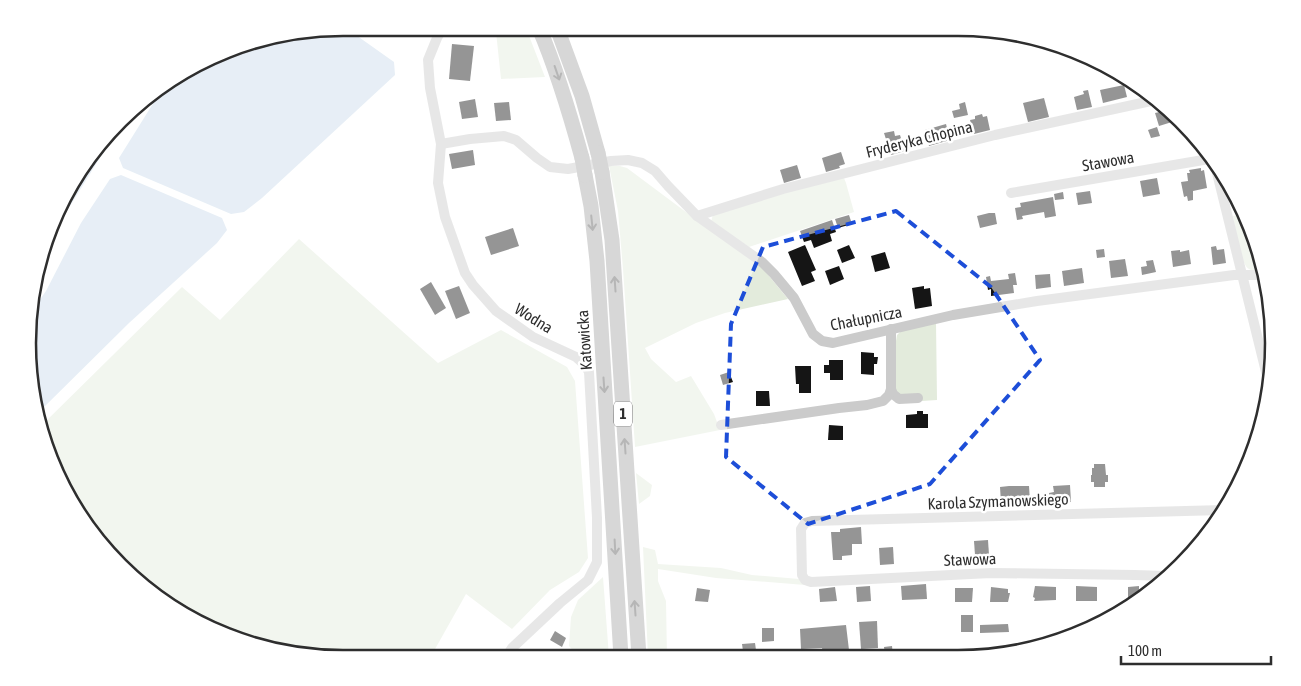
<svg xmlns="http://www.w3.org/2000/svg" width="1301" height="686" viewBox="0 0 1301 686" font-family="'Asap Condensed',sans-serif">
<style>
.green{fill:#e3ebdc}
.water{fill:#c9daea}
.building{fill:#151515}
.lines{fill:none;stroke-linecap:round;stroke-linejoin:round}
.street{stroke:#cbcbcb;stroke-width:10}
.primary{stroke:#a6a6a6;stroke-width:15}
.primary-bridge{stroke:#a6a6a6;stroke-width:15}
.oneway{stroke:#5e5e5e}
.marked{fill:none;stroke:#1d4ed8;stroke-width:4;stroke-dasharray:10 6;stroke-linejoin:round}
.labels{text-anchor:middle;stroke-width:5;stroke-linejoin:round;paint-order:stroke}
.shield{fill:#fff;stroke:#6d6d6d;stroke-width:1}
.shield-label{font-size:15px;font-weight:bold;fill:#2e2e2e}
.street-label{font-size:16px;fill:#2e2e2e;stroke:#fff}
.rim{fill:none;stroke:#2e2e2e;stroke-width:2.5}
</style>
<rect width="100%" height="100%" fill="#fff"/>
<g class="green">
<path d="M449 28H526L545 77 501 79 496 32 445 34Z"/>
<path d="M609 166H620L627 168 694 218 759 264 788 299 725 313 696 323 645 348 651 359 676 382 691 376 714 414 720 430 635 447 623 269 618 211Z"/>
<path d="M844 178 846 183 854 212 749 247 711 222 713 214 796 188Z"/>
<path d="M1241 214 1257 242 1261 271C1257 271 1252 271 1249 269 1240 264 1235 227 1233 216Z"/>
<path d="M299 239 438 363 501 330 567 367 575 381 588 558 579 572 550 590 512 629 466 594 430 658H323L203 626 120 566 60 482 44 423 182 287 220 320Z"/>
<path d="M936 322 937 400 922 401 921 395H898L894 388 895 347 897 335 903 329Z"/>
<path d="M636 473 652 485 650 496 639 504Z"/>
<path d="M643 547 655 550 658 564 721 568 752 575 799 579 805 585 716 578 658 569V581L666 601 667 657H648Z"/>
<path d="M603 577 609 657H579L569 646 571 617 578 600Z"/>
</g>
<g class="water">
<path d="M343 28H346L394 62 395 75 262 198 244 212 231 214 123 168 119 158 164 86 241 44Z"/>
<path d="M119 127 70 206 65 208 63 207 81 168Z"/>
<path d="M121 175 222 218 227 230 217 243 129 323 41 410 28 364 34 308 46 291 81 223 110 179Z"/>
</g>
<g class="building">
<path d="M875 28H896L878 35Z"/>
<path d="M452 44 474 46 470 81 449 79Z"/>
<path d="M1124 85 1127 97 1103 103 1100 90Z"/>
<path d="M1088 90 1092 107 1077 110 1074 97 1084 94 1083 91Z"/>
<path d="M1044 98 1049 117 1028 122 1023 103Z"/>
<path d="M475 99 478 117 462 119 459 102Z"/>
<path d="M509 102 511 120 496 121 494 103Z"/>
<path d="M965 102 968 115 954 118 952 111 960 109 959 104Z"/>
<path d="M1164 111 1170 116 1172 122 1159 126 1155 113Z"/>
<path d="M982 114 983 117 987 116 990 130 974 134 970 120 975 119V116Z"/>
<path d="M946 124 950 140 929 146 925 130Z"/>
<path d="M1157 127 1160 136 1151 138 1148 130Z"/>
<path d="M894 131 895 136 900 135 905 151 891 155 884 133Z"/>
<path d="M473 150 475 165 452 169 449 154Z"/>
<path d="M841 152 845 164 839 166 840 168 826 172 822 158Z"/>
<path d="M797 165 801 178 784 183 780 170Z"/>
<path d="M1201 168V171L1204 170 1207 188 1193 191V200L1188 201 1187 196 1184 197 1181 182 1188 181 1187 173H1190L1189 170Z"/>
<path d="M1157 178 1160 194 1143 197 1140 181Z"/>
<path d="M1090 191 1092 203 1078 205 1076 193Z"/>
<path d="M1063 192 1064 199 1055 200 1054 194Z"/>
<path d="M1053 197 1056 216 1045 218 1044 212 1022 216 1023 219 1017 220 1015 208 1021 207 1020 203Z"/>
<path d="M989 213H995L997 224 980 228 977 216Z"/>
<path d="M849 215 852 224 838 228 835 219Z"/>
<path d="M832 220 836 232 830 234 832 241 814 248 811 240 804 242 800 231Z"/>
<path d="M513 228 519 246 491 255 485 237Z"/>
<path d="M805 245 816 270 811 272 815 281 802 286 788 252Z"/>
<path d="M849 245 855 258 842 263 837 250Z"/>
<path d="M1216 246 1217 250 1224 249 1226 263 1213 265 1211 247Z"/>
<path d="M1104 249 1105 257 1097 258 1096 250Z"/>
<path d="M1180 250V252L1189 250 1191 264 1173 267 1171 251Z"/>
<path d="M885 252 890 268 875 272 871 256Z"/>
<path d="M1125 259 1128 276 1111 278 1109 261Z"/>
<path d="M1153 260 1156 272 1142 275 1141 267 1147 266 1146 261Z"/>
<path d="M839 266 844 279 830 285 825 271Z"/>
<path d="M1082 268 1084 283 1064 286 1062 271Z"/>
<path d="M1015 273 1017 285H1013L1014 293 991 296V289L988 290 986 277 990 276 991 281 1009 279 1008 274Z"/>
<path d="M1050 274 1051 287 1036 289 1035 275Z"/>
<path d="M431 282 446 308 435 315 420 289Z"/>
<path d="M459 286 470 313 456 319 445 291Z"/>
<path d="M924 286V289L930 288 932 306 915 309 912 288Z"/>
<path d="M861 352 874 353V357H878L877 364H874V375L861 374Z"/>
<path d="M829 360H843V380H830V373H824V365H829Z"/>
<path d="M795 366H811V393H799V384H796Z"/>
<path d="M729 372 733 382 723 385 720 375Z"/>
<path d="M756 391H769L770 406H756Z"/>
<path d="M917 411H923V414H928V428H906V415L917 414Z"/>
<path d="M829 425 843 426V440H828Z"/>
<path d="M1094 464H1105L1106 475H1108V482H1105V487H1094V482H1091V475H1092V468H1094Z"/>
<path d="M1070 485 1071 502 1054 503V501H1050L1049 493 1054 492 1053 486Z"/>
<path d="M1009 486H1029L1030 502 1001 503 1000 487Z"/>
<path d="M861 527 862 544H852V555L842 556V560H833L831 532H840V529Z"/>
<path d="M988 540 989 555H975L974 541Z"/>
<path d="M893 547 894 564 880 565 879 548Z"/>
<path d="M926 584 927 599 902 600 901 586Z"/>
<path d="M870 586 871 601 857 602 856 587Z"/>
<path d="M1035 586 1056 587V600L1034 601 1035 598 1033 597Z"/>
<path d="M1076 586 1097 587V601H1076Z"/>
<path d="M1139 586V592H1149L1134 605 1128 606V587Z"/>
<path d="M835 587 837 601 820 602 819 589Z"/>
<path d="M991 587 1008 589V593H1010L1008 602H990Z"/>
<path d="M697 588 710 590 708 602 695 601Z"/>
<path d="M955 588H973L972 602H955Z"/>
<rect x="961" y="615" width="12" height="17"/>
<path d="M877 621 878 648 861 649 859 622Z"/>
<path d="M1008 624 1009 632 980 633V625Z"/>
<path d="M846 625 849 650 823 653 822 648 801 649 800 629Z"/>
<path d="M762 628H774V641L762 642Z"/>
<path d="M555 631 566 638 562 647 550 640Z"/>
<path d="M755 643 756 650 743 651 742 644Z"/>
<path d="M892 646 893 656H885L884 647Z"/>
</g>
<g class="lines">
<g class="street">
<path d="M443 28 437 38 428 60 430 88 441 144 438 183 445 217 465 273 473 285 496 311 533 337 576 357 585 365 589 372 597 518V562L588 580 560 603 512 648 506 657"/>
<path d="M441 144 470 139 504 136 516 140 537 158 550 167 568 169 611 161 628 160 642 163 655 171 668 186 697 216 762 262 774 274 794 298 813 334 822 341 833 343 953 315 1037 301 1234 275H1261"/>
<path d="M1217 173 1268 380"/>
<path d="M1011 193 1209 159"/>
<path d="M697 216 783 189 995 135 1151 101"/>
<path d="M891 389 893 394 899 399 918 398"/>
<path d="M721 425 839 408 867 405 883 401 889 395 891 389V329"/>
<path d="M1166 576 1135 575 991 573 811 582 805 580 802 575 801 529 805 523 812 521 1223 510"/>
</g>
<g class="primary">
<path d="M539 28C557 70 570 114 582 158"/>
<path d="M557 28 582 96 598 153"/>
<path d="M602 172 612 240 639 657"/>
<path d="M585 175 591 206 597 261 621 657"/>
</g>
<g class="primary-bridge">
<path d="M598 153 602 172"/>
<path d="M582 158 585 175"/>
</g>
</g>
<defs><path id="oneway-shaft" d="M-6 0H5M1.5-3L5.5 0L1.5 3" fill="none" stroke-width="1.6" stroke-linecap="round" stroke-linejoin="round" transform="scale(1.25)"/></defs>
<g class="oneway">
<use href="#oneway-shaft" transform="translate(557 73) rotate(71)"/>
<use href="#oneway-shaft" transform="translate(592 223) rotate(84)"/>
<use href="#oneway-shaft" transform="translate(615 284) rotate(-94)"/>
<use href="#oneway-shaft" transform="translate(604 385) rotate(86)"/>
<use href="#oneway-shaft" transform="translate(625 446) rotate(-94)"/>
<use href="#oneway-shaft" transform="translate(615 547) rotate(87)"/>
<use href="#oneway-shaft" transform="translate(635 608) rotate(-94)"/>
</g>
<path d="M0 0H1301V686H0ZM896 211 991 287 1040 360 930 484 808 524 726 457 731 324 763 247Z" fill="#fff" fill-opacity=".55" fill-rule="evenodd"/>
<path class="marked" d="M896 211 991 287 1040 360 930 484 808 524 726 457 731 324 763 247Z"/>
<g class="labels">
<rect class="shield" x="614" y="401.5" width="18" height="25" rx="4"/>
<g class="shield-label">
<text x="623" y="419">1</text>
</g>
<g class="street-label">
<text transform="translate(919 139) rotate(-14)" y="6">Fryderyka Chopina</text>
<text transform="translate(1108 161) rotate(-10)" y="6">Stawowa</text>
<text transform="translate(534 318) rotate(32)" y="6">Wodna</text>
<text transform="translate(866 318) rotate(-11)" y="6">Chałupnicza</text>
<text transform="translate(584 340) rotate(-94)" y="6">Katowicka</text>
<text transform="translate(998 501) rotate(-2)" y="6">Karola Szymanowskiego</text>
<text transform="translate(970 559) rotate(-2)" y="6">Stawowa</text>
</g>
</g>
<path d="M0 0H1301V686H0ZM343 36H958A307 307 0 0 1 1265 343V343A307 307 0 0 1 958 650H343A307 307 0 0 1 36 343V343A307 307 0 0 1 343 36Z" fill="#fff" fill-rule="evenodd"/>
<path class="rim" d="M343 36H958A307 307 0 0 1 1265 343V343A307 307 0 0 1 958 650H343A307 307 0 0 1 36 343V343A307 307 0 0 1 343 36Z"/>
<path d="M1121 656v8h150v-8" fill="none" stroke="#2e2e2e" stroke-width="2.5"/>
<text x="1128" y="656" font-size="15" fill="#2e2e2e" stroke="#ffffff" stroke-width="4" paint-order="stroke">100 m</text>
</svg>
